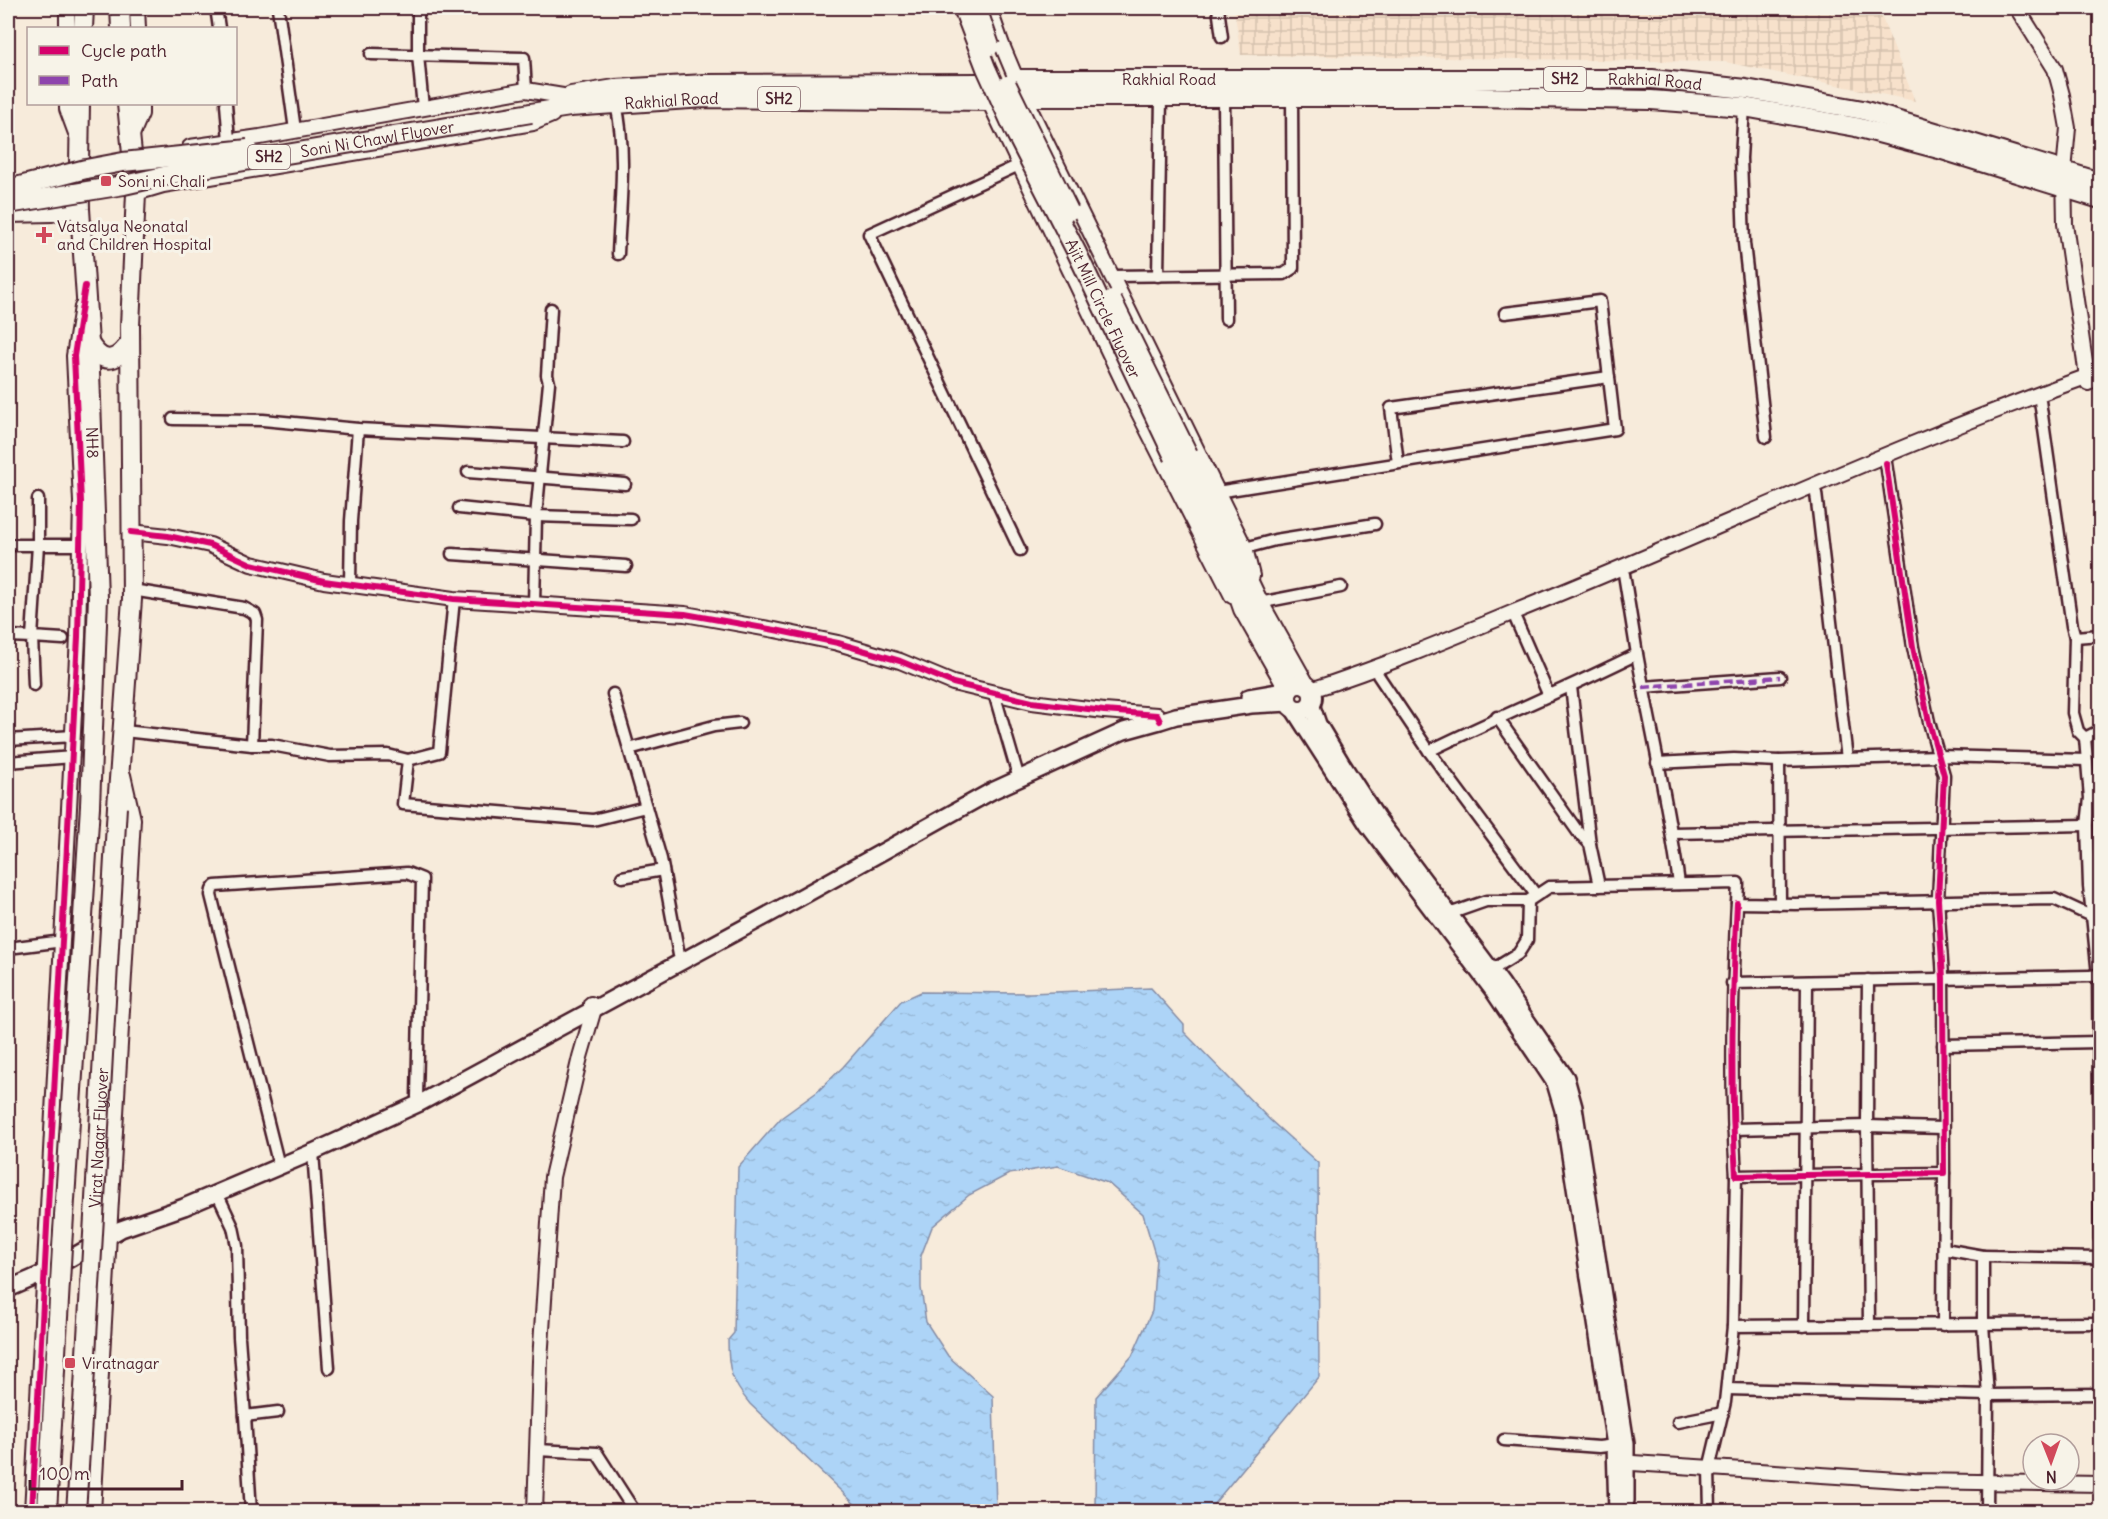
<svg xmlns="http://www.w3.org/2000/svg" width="2108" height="1519" viewBox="0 0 2108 1519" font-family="Delius,sans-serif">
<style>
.industrial{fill:url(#industrial-grid)}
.water{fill:url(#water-ripples);stroke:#858ca5;stroke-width:1.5}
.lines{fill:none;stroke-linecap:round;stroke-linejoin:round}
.minor-casing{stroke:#4a1f2b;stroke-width:15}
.tertiary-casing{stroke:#4a1f2b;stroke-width:18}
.secondary-casing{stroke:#4a1f2b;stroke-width:20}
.primary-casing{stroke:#4a1f2b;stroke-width:22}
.minor{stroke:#f7f3e8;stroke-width:10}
.tertiary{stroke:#f7f3e8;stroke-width:14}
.secondary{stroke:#f7f3e8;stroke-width:15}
.primary{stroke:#f7f3e8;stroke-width:18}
.minor-bridge-casing{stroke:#4a1f2b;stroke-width:15;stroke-linecap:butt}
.primary-bridge-casing{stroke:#4a1f2b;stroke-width:22;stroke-linecap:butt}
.minor-bridge{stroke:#f7f3e8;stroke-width:10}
.primary-bridge{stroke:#f7f3e8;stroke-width:18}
.quiet{stroke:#8e44ad;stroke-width:4.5;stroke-dasharray:9 4.5;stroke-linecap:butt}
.cycleway-casing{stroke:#f7f3e8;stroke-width:10}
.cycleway{stroke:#d6006c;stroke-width:6}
.poi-dot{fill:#d1495b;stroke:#f7f3e8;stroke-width:2}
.labels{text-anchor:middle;stroke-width:6;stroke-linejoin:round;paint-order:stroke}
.shield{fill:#f7f3e8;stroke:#7e5f64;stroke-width:1.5}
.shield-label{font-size:15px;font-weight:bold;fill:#4a1f2b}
.street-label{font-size:16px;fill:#4a1f2b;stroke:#f7f3e8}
.poi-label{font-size:16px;fill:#4a1f2b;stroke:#f7f3e8;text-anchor:start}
</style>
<defs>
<pattern id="industrial-grid" width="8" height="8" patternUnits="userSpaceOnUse" patternTransform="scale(1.5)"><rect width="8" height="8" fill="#f7e1cb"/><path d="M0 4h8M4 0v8" fill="none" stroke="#d5c1ae"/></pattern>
<pattern id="water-ripples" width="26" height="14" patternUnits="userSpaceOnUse" patternTransform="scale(1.5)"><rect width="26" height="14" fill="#add4f7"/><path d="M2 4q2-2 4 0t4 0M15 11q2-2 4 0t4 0" fill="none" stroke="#96b6d4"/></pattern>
</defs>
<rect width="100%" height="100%" fill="#f7ebdb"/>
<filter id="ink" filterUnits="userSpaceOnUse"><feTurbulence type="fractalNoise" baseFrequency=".0167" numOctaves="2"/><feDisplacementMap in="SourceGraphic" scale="12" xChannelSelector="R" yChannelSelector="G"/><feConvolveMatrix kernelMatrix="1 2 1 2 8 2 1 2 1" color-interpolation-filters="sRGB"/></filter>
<g filter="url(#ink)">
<path class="industrial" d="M1234 8H1878L1915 101 1725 62 1241 55Z"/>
<path class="water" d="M1151 988 1184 1025V1032L1270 1120 1318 1163 1319 1377 1208 1511H1095L1096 1397 1132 1356 1152 1311 1156 1258 1143 1214 1108 1183 1058 1166 1009 1174 969 1195 932 1227 921 1256V1288L926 1322 948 1356 993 1396 996 1511H862L750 1404C731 1381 728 1370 728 1340L734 1333 738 1167 781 1118 817 1092 843 1067 901 1001 921 992 1030 993Z"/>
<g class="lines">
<g class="minor-casing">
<g id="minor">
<path d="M216 8 219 28"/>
<path d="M278 8 295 130"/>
<path d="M418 8V55L423 108"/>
<path d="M1218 8 1222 37"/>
<path d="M371 54 524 58 526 90"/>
<path d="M1224 97 1226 319"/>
<path d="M226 104 229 141"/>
<path d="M616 104C627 152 620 205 618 254"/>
<path d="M1744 107 1741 158 1744 243 1766 437"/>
<path d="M1019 165 869 234 1020 550"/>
<path d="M1112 276 1284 274 1293 268 1292 97"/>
<path d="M1158 276 1161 98"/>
<path d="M2040 401 2072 626 2075 637 2100 635"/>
<path d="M173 419 263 420 358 429 623 442"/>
<path d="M1398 463 1391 408 1609 377"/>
<path d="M468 472 625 484"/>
<path d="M1217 492 1615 429 1600 301 1505 313"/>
<path d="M1816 493 1847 759"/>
<path d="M38 499V545L32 637 63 639"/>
<path d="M459 508 536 516 631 519"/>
<path d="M8 545H80"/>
<path d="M1245 548 1275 540 1375 524"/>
<path d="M452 554 626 566"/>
<path d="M1624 574 1637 654"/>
<path d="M350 584 351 521 358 429"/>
<path d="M132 590 244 608 255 614 257 620 252 745"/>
<path d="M1259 603 1341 587"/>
<path d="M534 604 536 516 549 383 547 375 551 309"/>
<path d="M1516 620 1549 696"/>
<path d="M8 636 32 637 34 685"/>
<path d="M2075 637 2073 713 2078 731 2085 738 2090 798 2087 825 2089 886 2098 975"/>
<path d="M1378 675 1429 751"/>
<path d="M1571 687 1590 844"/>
<path d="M1643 687 1780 677"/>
<path d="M994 693 1017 772"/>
<path d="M613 694 646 807"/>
<path d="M1497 717 1578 832 1590 844 1599 886"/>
<path d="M124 731 252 745H272L330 756 388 755 408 760 403 804 593 820 646 807 661 859 679 955"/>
<path d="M2085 738 2095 733H2100"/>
<path d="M8 740 74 736"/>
<path d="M629 749 714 726 740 723"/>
<path d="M408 760 439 752 454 599"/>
<path d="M1779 761 1780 904"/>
<path d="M8 762 73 757"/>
<path d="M1657 763 1734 759 1779 761 1939 756 2086 760"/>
<path d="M1673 833 2087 825"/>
<path d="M622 877 663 870"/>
<path d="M1536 895 1429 751C1498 717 1569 688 1637 654 1651 731 1669 807 1679 884"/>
<path d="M1737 903C1732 994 1730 1085 1736 1176L1944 1173 1943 978 1938 900 1944 775 1929 722 1913 647 1886 463"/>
<path d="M1449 914 1486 901H1528L1549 887 1738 883 1737 903 1795 904 2054 899 2093 917 2100 914"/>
<path d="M8 948 63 941"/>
<path d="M1492 970 1518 954 1527 940 1528 901"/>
<path d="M2098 971 2100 1239"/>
<path d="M1868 980 1867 1126 1869 1325"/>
<path d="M1732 983 2090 976"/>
<path d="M1943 1045 2099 1042"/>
<path d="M1733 1129 1867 1126 1943 1128"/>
<path d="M313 1152 329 1368"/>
<path d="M277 1158 211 895 212 890 215 886 407 873 422 879 417 1097"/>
<path d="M217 1193 233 1227 237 1246 239 1337 245 1416 278 1412"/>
<path d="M1944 1249 1983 1256V1324L1988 1395 1987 1512"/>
<path d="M1983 1256 2100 1258"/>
<path d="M1943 1325 1944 1173"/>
<path d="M1733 1326 2100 1323"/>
<path d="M1804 1326 1807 982"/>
<path d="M1727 1389 1988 1395 2100 1394"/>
<path d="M245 1416 251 1512"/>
<path d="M1678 1422 1723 1413"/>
<path d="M1504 1440 1599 1447 1615 1445"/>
<path d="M537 1450 597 1453 635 1512"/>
<path d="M1710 1512 1709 1469 1725 1402 1733 1326 1736 1176"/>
</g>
</g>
<g class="tertiary-casing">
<g id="tertiary">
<path d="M67 8V28"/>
<path d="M137 8 138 28"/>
<path d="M989 8 1002 45 1020 88"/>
<path d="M2017 8 2055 69 2062 95 2068 128 2064 171 2065 224 2088 383"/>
<path d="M1024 97 1245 548 1252 576"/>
<path d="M989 101 1126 388 1232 596"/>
<path d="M67 104V109L77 136"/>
<path d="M131 137 141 114V104"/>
<path d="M190 147 260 137 526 90 569 97"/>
<path d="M136 193 163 185 533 123 552 115"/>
<path d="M8 215 52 214 80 209"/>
<path d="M131 532 168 536 210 545 251 564 324 581 454 599 685 614 775 630 838 643 900 661 953 683 1032 702 1104 711 1157 715 1160 721"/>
<path d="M1311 690C1380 668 1447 640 1514 612 1710 533 1901 442 2100 372"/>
<path d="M1617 1462 1914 1481 2100 1484"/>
<path d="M32 1512 78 637 81 502 74 356 82 307"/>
<path d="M93 1512 133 819 123 775"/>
<path d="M535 1512 540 1361 552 1177 580 1057 594 1009 591 1004"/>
</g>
</g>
<g class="secondary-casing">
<g id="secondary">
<path d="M1249 697 1289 690"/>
<path d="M1311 704 1318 724 1342 764 1377 818 1501 983 1566 1078 1574 1107 1626 1444V1501"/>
<path d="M1292 707 1368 825 1492 989 1555 1083 1563 1110 1615 1445 1617 1512"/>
<path d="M8 1289 45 1273 121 1229 184 1207 313 1152 420 1103 801 897 992 791 1124 731 1160 721 1176 716 1251 705 1289 703"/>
</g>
</g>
<g class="primary-casing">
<g id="primary">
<path d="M120 8 121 28"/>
<path d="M83 28 84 8"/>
<path id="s1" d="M1016 79H1652L1746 89 1863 110 2100 182"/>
<path d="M571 96 615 89 705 84 982 83"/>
<path d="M1024 97H1474L1651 100 1744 107 1856 127 1939 149 2100 199"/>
<path id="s2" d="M80 104 79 164 80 209 89 343 98 598 90 806"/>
<path id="s3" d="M531 113 570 107 705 98 989 101"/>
<path d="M89 343C103 365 115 363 130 343"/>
<path d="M1188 454 1259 603 1305 685"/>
<path d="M1174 457 1227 563 1243 609 1289 690"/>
<circle cx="1300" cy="697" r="13"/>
<path d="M117 807 132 599 130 326 136 193 127 104"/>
</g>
</g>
<use href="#minor" class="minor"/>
<use href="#tertiary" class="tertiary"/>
<use href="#secondary" class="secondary"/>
<use href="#primary" class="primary"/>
<g class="minor-bridge-casing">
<path id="minor-bridge" d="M2090 976 2098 975"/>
</g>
<g class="primary-bridge-casing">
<g id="primary-bridge">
<path id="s4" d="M963 8 986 68 1015 132 1077 253 1174 457"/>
<path d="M977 8 990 46"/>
<path d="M1007 85 1069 211"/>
<path d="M8 189 86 169 123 162 248 149"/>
<path id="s5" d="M8 204 124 185 191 170 531 113"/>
<path d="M1112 300 1188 454"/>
<path d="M47 1512 62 1247 90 806"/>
<path id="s6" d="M76 1512C92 1277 103 1042 117 807"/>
</g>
</g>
<use href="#minor-bridge" class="minor-bridge"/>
<use href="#primary-bridge" class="primary-bridge"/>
<path class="quiet" d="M1643 687 1780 677"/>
<g class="cycleway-casing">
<g id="cycleway">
<path d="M131 532 168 536 210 545 251 564 324 581 454 599 685 614 775 630 838 643 900 661 953 683 1032 702 1104 711 1157 715 1160 721"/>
<path d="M1737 903C1732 994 1730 1085 1736 1176L1944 1173 1943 978 1938 900 1944 775 1929 722 1913 647 1886 463"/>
<path d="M32 1512 78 637 81 502 74 356 85 286"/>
</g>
</g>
<use href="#cycleway" class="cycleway"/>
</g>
</g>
<g class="poi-dot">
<rect x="100" y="175" width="12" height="12" rx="3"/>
<path d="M41 226h6v6h6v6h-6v6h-6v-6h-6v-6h6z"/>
<rect x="64" y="1357" width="12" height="12" rx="3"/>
</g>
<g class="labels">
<g class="shield">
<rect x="1544" y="67" width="42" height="24" rx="4.5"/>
<rect x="758" y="87" width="42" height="24" rx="4.5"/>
<rect x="248" y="145" width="42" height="24" rx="4.5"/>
</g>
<g class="shield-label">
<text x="1565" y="84">SH2</text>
<text x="779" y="104">SH2</text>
<text x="269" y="162">SH2</text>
</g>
<g class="street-label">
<text dy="6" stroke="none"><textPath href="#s1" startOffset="153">Rakhial Road</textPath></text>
<text dy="6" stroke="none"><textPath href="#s1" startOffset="639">Rakhial Road</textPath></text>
<text dy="6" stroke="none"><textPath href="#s3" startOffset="141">Rakhial Road</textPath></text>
<text dy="6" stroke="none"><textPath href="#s5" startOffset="375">Soni Ni Chawl Flyover</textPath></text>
<text dy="6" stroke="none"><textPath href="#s4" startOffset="332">Ajit Mill Circle Flyover</textPath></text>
<text dy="6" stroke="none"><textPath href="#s2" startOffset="339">NH8</textPath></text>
<text dy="6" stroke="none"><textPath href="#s6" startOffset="375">Virat Nagar Flyover</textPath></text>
</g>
<g class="poi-label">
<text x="118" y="187">Soni ni Chali</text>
<text x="57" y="232">Vatsalya Neonatal<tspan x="57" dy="18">and Children Hospital</tspan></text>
<text x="82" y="1369">Viratnagar</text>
</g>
</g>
<rect width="2108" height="1519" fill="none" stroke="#f7f3e8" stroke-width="30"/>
<rect x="15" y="15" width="2078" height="1489" fill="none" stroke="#4a1f2b" stroke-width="2" filter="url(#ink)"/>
<rect x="27" y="27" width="210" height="78" fill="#f7f3e8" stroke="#b29e9c" stroke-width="1.5"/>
<rect x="39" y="46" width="30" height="9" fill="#d6006c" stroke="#b29e9c" stroke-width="1.5"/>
<text x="81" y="57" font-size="18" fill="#4a1f2b">Cycle path</text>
<rect x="39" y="76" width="30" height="9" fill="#8e44ad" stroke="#b29e9c" stroke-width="1.5"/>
<text x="81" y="87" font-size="18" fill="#4a1f2b">Path</text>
<g transform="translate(2051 1462) rotate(179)"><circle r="28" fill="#f7f3e8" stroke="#b29e9c" stroke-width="1.5"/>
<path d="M0-4.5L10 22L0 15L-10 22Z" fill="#d1495b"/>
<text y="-9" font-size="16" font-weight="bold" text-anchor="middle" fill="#4a1f2b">N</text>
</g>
<path d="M30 1480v9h152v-9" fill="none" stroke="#4a1f2b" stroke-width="3"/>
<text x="39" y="1480" font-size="18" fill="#4a1f2b" stroke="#f7f3e8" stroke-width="4.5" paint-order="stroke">100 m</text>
</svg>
